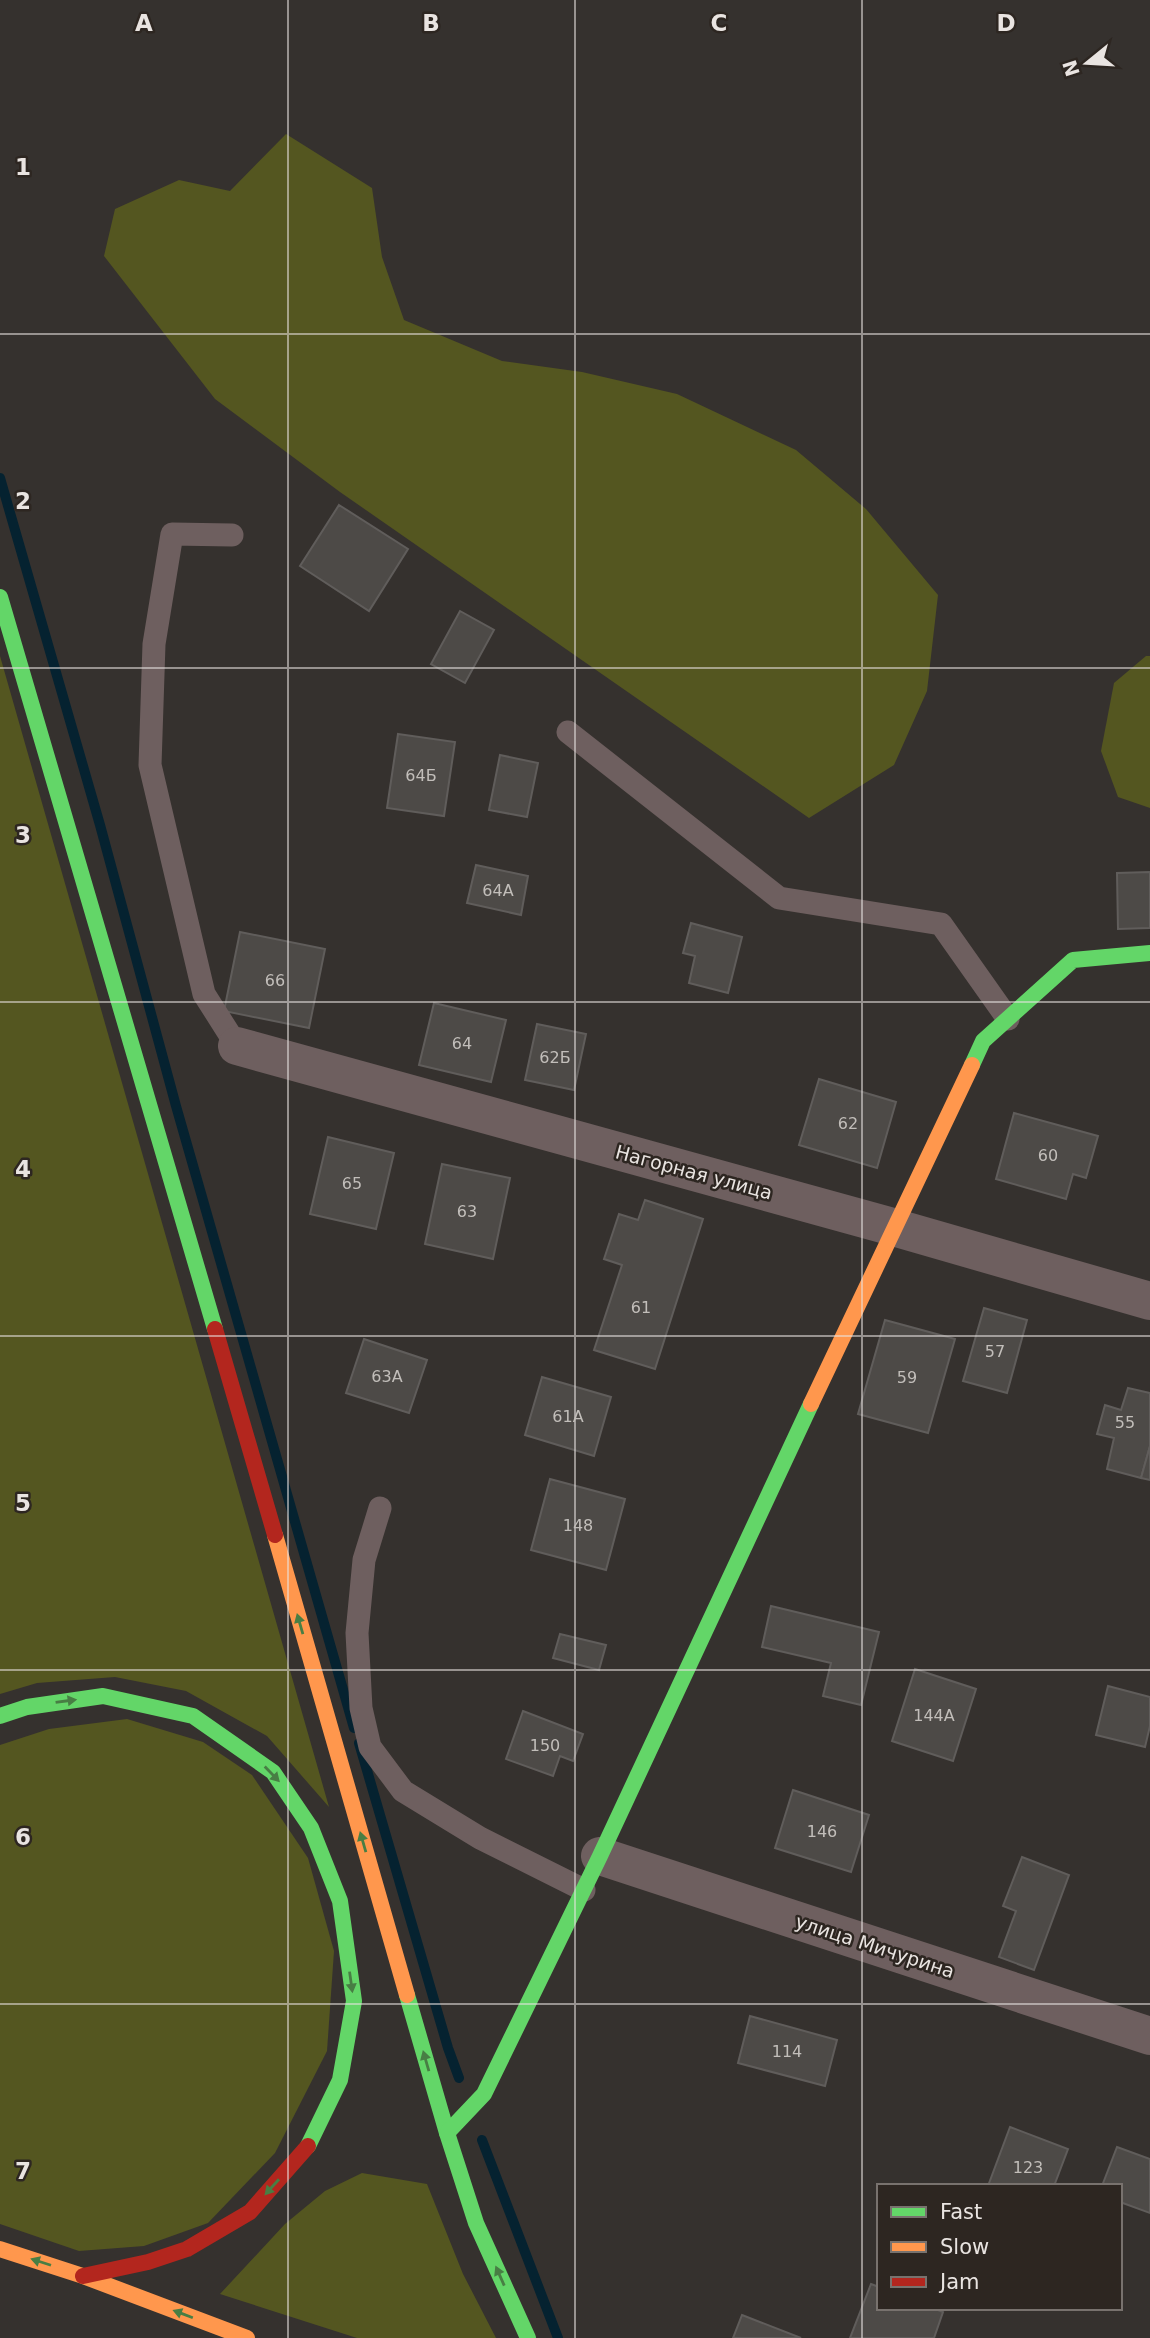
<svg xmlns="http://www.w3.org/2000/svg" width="1150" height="2338" viewBox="0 0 1150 2338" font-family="'DejaVu Sans',sans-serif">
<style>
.green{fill:#545620}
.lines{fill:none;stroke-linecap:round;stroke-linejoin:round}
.stream{stroke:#052230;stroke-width:10}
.building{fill:#4d4a47;stroke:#605d5b;stroke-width:2}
.lane{stroke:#6e5f5f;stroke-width:23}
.street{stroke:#6e5f5f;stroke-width:38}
.fast{stroke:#63d668;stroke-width:16}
.slow{stroke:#ff974d;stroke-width:16}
.jam{stroke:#b3261e;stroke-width:16}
.oneway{fill:#487e44}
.grid{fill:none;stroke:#e9e4e1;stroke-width:2;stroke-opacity:0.55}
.labels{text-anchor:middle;stroke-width:5;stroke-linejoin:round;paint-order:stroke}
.number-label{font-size:16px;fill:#c2beba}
.street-label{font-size:19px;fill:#e9e4e1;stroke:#2d2621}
.grid-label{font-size:23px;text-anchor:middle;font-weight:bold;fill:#e9e4e1;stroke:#2d2621;stroke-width:5;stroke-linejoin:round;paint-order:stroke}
</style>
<rect width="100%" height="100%" fill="#35312e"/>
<g class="green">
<path d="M286 134 372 188 382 257 404 320 502 361 582 372 677 394 796 450 866 509 938 595 927 691 894 765 809 818 340 492 215 399 104 256 115 209 179 180 230 191Z"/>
<path d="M0 656 329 1807 267 1736 186 1691 115 1677 37 1683 0 1694Z"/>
<path d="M1146 656H1150V808L1118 797 1101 751 1114 683Z"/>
<path d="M127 1719 203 1742 252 1775 308 1858 334 1951 327 2051 275 2153 208 2223 144 2246 79 2251 0 2224V1745L49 1729Z"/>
<path d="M362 2173 427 2184 463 2274 496 2338H357L220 2294 285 2224 325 2191Z"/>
</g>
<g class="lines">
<g class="stream">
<path d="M0 478 100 825 176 1106 354 1728"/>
<path d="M359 1743 448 2048 459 2078"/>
<path d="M482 2140 558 2338"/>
</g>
</g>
<g class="building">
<path d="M339 505 408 549 369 611 300 566Z"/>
<path d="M460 611 494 630 465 683 431 664Z"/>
<path d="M398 734 455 742 444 816 387 808Z"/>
<path d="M500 755 538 763 527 817 489 810Z"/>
<path d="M476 865 528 876 521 915 467 903Z"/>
<path d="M1150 872V928L1118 929 1117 873Z"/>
<path d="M691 923 742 937 728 993 689 983 695 956 683 953Z"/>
<path d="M240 932 325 949 309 1028 224 1011Z"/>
<path d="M434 1003 506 1020 491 1082 419 1065Z"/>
<path d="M537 1024 586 1034 574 1090 525 1080Z"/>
<path d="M819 1079 896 1102 877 1168 799 1145Z"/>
<path d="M1014 1113 1098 1136 1086 1178 1073 1174 1066 1199 996 1179Z"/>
<path d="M328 1137 394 1153 376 1229 310 1214Z"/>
<path d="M442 1164 510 1178 493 1259 425 1244Z"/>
<path d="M645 1200 703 1219 655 1369 594 1350 622 1265 604 1259 619 1214 638 1220Z"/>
<path d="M984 1308 1027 1320 1007 1393 963 1381Z"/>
<path d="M885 1320 955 1339 928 1433 858 1414Z"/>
<path d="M364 1339 427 1360 409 1413 346 1393Z"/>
<path d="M542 1377 611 1397 594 1456 525 1435Z"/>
<path d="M1128 1388 1150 1393V1446L1141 1478 1107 1469 1114 1438 1097 1434 1105 1405 1121 1410Z"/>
<path d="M1150 1446V1480L1141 1478Z"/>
<path d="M550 1479 625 1499 606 1570 531 1550Z"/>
<path d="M771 1606 879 1632 861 1705 823 1696 831 1663 762 1647Z"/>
<path d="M560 1634 606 1645 599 1670 553 1658Z"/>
<path d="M915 1669 976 1689 953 1761 892 1741Z"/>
<path d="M1108 1686 1150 1697V1726L1145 1747 1096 1735Z"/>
<path d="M523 1711 583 1734 573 1761 560 1756 553 1776 506 1759Z"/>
<path d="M793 1790 869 1815 851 1872 775 1848Z"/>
<path d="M1022 1857 1069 1875 1034 1970 999 1957 1016 1911 1003 1906Z"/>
<path d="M750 2016 837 2040 825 2086 738 2063Z"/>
<path d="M1010 2127 1068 2149 1054 2186H988Z"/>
<path d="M1117 2147 1150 2159V2213L1120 2202V2186H1102Z"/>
<path d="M871 2284 879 2287V2308H933L943 2312 934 2338H850Z"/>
<path d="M742 2315 801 2338H733Z"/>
</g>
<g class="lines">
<g class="lane">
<path d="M232 535 172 534 154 644 150 765 204 994 237 1046"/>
<path d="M568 732 779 898 941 924 1008 1019"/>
<path d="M380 1508 364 1560 357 1633 361 1708 370 1747 403 1791 480 1838 584 1890"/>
</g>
<g class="street">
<path d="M237 1046 893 1227 1150 1301"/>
<path d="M600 1856 1150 2036"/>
</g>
<g class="fast">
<path d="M0 597 215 1329"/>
<path d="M972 1065 983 1041 1073 960 1150 953"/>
<path d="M0 1716 27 1707 103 1696 193 1716 273 1772 311 1828 340 1901 354 2001 340 2080 308 2146"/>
<path d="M407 1995 447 2133 476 2223 528 2338"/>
<path d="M447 2133 484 2094 600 1856 811 1404"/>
</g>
<g class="slow">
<path d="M811 1404 972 1065"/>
<path d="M275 1535 407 1995"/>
<path d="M0 2249 83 2276 247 2338"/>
</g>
<g class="jam">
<path d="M215 1329 275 1535"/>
<path d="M83 2276 148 2262 187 2249 250 2212 308 2146"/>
</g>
</g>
<defs><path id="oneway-solid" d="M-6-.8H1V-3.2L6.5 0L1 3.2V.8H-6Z" transform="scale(1.75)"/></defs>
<g class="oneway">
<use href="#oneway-solid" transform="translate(300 1624) rotate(-106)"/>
<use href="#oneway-solid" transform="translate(66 1701) rotate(-8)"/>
<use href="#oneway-solid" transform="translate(272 1774) rotate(46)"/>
<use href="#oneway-solid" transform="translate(363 1842) rotate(-106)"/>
<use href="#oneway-solid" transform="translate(351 1982) rotate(82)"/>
<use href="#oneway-solid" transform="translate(426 2061) rotate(-106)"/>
<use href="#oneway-solid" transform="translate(272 2187) rotate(132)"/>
<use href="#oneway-solid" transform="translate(41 2262) rotate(-162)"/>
<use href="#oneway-solid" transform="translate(500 2276) rotate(-114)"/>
<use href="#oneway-solid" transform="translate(183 2314) rotate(-159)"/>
</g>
<path class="grid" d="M288 0V2338M575 0V2338M862 0V2338M0 334H1150M0 668H1150M0 1002H1150M0 1336H1150M0 1670H1150M0 2004H1150"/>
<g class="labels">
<g class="number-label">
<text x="421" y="781">64Б</text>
<text x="498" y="896">64А</text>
<text x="275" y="986">66</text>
<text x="462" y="1049">64</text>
<text x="555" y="1063">62Б</text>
<text x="848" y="1129">62</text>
<text x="1048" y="1161">60</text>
<text x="352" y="1189">65</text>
<text x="467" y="1217">63</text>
<text x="641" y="1313">61</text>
<text x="995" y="1357">57</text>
<text x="387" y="1382">63А</text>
<text x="907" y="1383">59</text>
<text x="568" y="1422">61А</text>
<text x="1125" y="1428">55</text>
<text x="578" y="1531">148</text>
<text x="934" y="1721">144А</text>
<text x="545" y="1751">150</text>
<text x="822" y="1837">146</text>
<text x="787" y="2057">114</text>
<text x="1028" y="2173">123</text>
</g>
<g class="street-label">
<text transform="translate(694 1172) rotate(15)" y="7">Нагорная улица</text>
<text transform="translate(875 1946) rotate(18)" y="7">улица Мичурина</text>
</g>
</g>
<g class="grid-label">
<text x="144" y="31">A</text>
<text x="431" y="31">B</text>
<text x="719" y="31">C</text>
<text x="1006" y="31">D</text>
<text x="23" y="175">1</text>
<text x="23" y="509">2</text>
<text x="23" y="843">3</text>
<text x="23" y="1177">4</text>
<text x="23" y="1511">5</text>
<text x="23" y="1845">6</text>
<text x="23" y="2179">7</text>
</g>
<rect x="877" y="2184" width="245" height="126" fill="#2d2621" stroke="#78726e" stroke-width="2"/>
<rect x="891" y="2207" width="35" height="10" fill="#63d668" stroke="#78726e" stroke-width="2"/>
<text x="940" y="2219" font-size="21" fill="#e9e4e1">Fast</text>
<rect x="891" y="2242" width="35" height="10" fill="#ff974d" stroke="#78726e" stroke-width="2"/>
<text x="940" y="2254" font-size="21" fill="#e9e4e1">Slow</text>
<rect x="891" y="2277" width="35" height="10" fill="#b3261e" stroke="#78726e" stroke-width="2"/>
<text x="940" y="2289" font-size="21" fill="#e9e4e1">Jam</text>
<g transform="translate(1087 63) rotate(252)" stroke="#2d2621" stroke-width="5" paint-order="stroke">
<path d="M0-5L12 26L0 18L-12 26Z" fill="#e9e4e1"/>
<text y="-10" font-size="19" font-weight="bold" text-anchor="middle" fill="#e9e4e1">N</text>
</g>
</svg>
